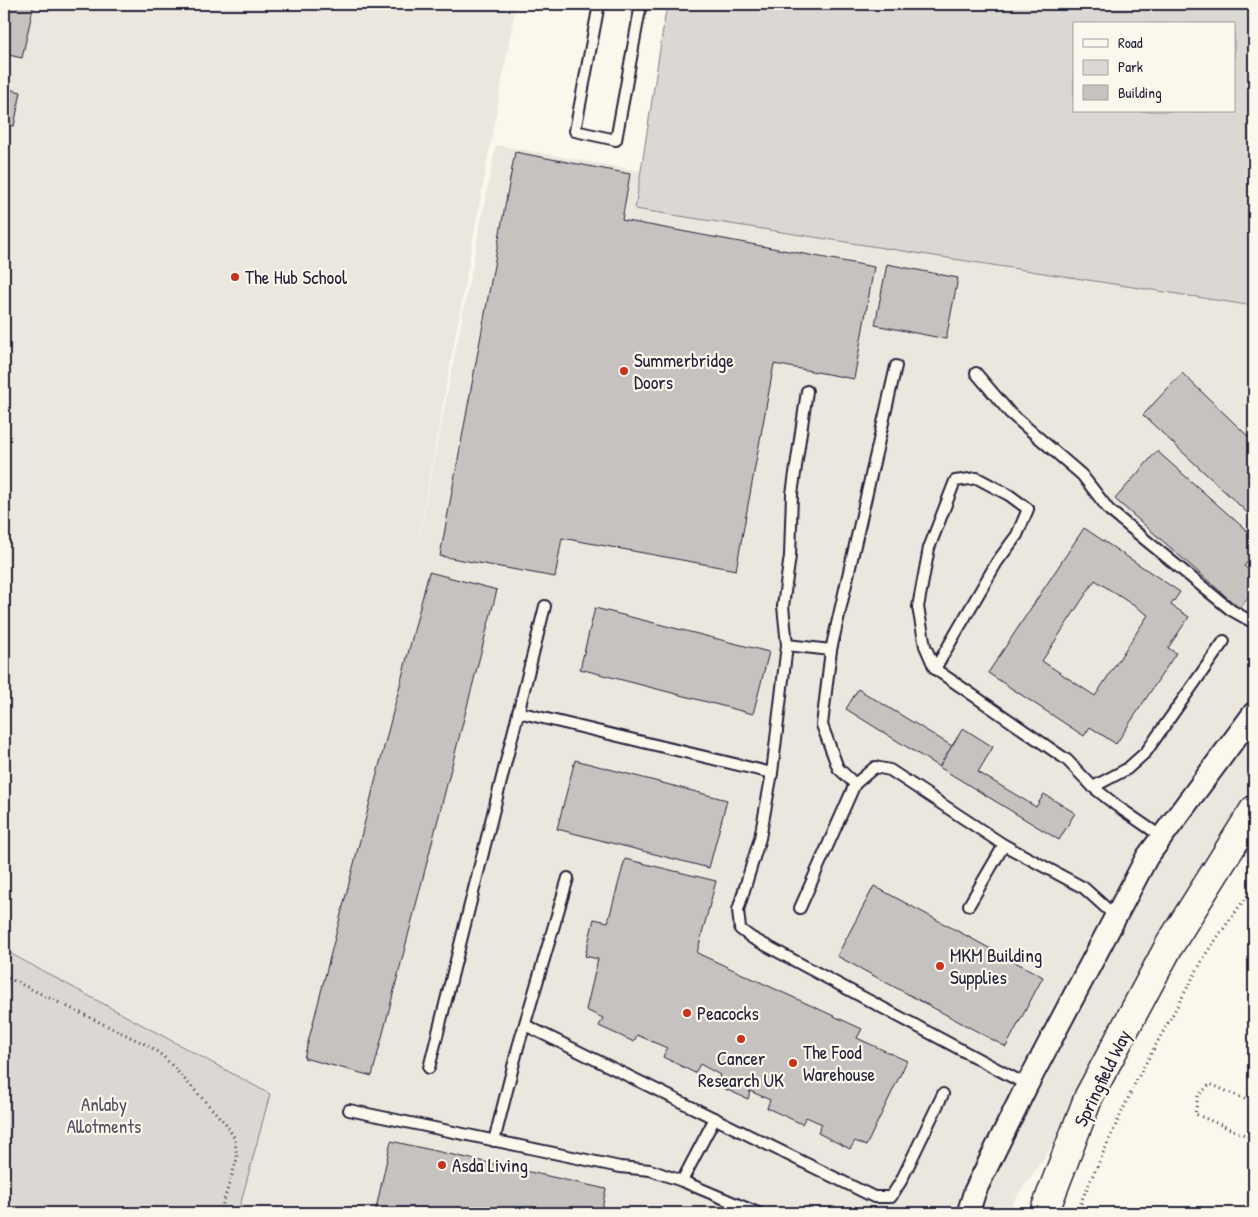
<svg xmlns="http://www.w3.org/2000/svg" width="1258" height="1217" viewBox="0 0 1258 1217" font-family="'Patrick Hand',sans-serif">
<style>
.built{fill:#ebe7df}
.green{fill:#dbd8d3;stroke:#7e7d87;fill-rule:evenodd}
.building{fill:#c6c2c0;stroke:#22223b;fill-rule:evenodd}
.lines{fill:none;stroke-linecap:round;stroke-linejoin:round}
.lane-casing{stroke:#22223b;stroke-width:14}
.street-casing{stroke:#22223b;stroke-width:25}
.secondary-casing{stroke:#22223b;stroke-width:31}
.path{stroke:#22223b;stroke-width:3;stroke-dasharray:1 4;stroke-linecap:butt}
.lane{stroke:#fbf7ec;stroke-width:10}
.street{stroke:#fbf7ec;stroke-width:21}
.secondary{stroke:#fbf7ec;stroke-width:28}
.poi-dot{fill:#c8321e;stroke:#fbf7ec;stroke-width:2}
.labels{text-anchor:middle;stroke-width:4.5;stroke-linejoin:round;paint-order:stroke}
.poi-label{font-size:19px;fill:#22223b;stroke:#fbf7ec;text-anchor:start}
.street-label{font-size:19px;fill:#22223b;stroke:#fbf7ec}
.park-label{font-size:19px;fill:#505061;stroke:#fbf7ec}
</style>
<rect width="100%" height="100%" fill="#fbf7ec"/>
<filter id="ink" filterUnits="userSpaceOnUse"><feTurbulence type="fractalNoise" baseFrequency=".02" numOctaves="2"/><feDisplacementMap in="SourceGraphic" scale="10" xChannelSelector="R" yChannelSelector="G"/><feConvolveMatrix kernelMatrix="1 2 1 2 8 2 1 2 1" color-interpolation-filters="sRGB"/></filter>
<g filter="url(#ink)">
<path class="built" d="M4 4H516L417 547 496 145 640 171 635 209 1254 306V837L1240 856 1083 1102 1009 1208 1008 1213H238L270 1094 4 950Z"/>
<g class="green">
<path d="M667 4H1254V306L635 209ZM1074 24H1234V111H1074Z"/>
<path d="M4 950 270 1094 238 1213H4Z"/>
</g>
<g class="building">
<path d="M4 4H34L22 58 4 54V55Z"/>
<path d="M4 88 21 92 14 126 4 124Z"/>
<path d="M515 152 630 174 622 220 874 267 854 379 774 364 736 570 562 538 555 577 440 556Z"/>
<path d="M887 264 958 278 946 339 875 325Z"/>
<path d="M1182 373 1254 442V519L1143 415Z"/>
<path d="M1157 451 1254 537V555L1244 566 1254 575V592L1239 608 1115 499Z"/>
<path d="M1084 528 1180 592 1171 605 1189 617 1168 648 1176 653 1116 744 1090 727 1084 736 988 673ZM1095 580 1148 615 1095 696 1042 661Z"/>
<path d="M429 572 497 590 372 1076 304 1058Z"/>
<path d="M595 608 769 652 753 714 580 669Z"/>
<path d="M858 689 952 746 939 767 846 709Z"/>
<path d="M963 728 993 747 978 772 1036 807 1044 794 1075 813 1059 840 939 767Z"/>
<path d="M575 760 727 800 709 868 557 829Z"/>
<path d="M625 859 716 881 697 953 862 1029 857 1038 907 1061 866 1146 855 1141 850 1149 818 1133 822 1124 806 1117 802 1124 767 1108 770 1100 750 1091 748 1099 716 1085 720 1075 700 1064 695 1073 663 1057 667 1048 637 1035 634 1042 599 1026 603 1018 586 1010 598 959 585 956 594 919 608 922Z"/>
<path d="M874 886 1043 977 1006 1047 837 956Z"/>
<path d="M391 1141 606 1189 601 1213H375Z"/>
</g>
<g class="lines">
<g class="lane-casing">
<g id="lane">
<path d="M599 4 575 131 616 140 641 4"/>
<path d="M976 373 1010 413 1082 475 1109 510 1231 610 1254 623"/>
<path d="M807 391 792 494 790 556 783 606 787 645 772 773 760 838 738 910 740 929 752 938 1027 1085"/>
<path d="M787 645 831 650"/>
<path d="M935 669 997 562 1017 535 1028 509 1009 495 977 478 955 481 929 548 918 607 925 646 935 669 1067 760 1093 787 1117 806 1162 837"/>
<path d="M518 712 772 773"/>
<path d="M855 784 838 768 822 725 831 650 896 366"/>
<path d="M1093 787 1127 769 1146 752 1224 641"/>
<path d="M969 905 1004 845"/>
<path d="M800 908 855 784 875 767 890 770 1004 845 1084 888 1115 916"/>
<path d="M525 1025 874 1197H891L901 1181 943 1094"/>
<path d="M429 1068 545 606"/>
<path d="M349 1110 620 1167 650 1170 682 1181 758 1213"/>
<path d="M494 1141 518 1047 568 878"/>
<path d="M682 1181 715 1118"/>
</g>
</g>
<g class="street-casing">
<path id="street" d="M968 1213 975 1191 1027 1085 1147 857 1254 713"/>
</g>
<g class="secondary-casing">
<path id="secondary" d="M1044 1213 1089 1096 1169 946 1254 810"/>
</g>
<g class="path">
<path d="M4 976 151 1047 165 1058 226 1124 235 1139 237 1159 220 1213"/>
<path d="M1254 1103 1210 1084 1198 1096 1195 1114 1254 1139"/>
<path d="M1078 1213 1083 1197 1136 1081 1207 952 1254 886"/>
</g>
<use href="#lane" class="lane"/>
<use href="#street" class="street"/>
<use href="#secondary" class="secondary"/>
</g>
</g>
<g class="poi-dot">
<circle cx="235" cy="277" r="5"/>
<circle cx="624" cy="371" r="5"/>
<circle cx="940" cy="966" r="5"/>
<circle cx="687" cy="1013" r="5"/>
<circle cx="741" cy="1039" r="5"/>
<circle cx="793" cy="1063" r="5"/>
<circle cx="442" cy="1165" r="5"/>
</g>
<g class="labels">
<g class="poi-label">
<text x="245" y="284">The Hub School</text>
<text x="634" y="367">Summerbridge<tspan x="634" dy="22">Doors</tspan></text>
<text x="950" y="962">MKM Building<tspan x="950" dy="22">Supplies</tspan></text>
<text x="697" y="1020">Peacocks</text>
<text x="803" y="1059">The Food<tspan x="803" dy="22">Warehouse</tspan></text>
<text x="741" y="1065" text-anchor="middle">Cancer<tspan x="741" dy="22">Research UK</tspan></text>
<text x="452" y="1172">Asda Living</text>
</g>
<g class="street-label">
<text transform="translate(1102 1078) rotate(-64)" y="7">Springfield Way</text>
</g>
<g class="park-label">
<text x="104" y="1111">Anlaby<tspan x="104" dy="22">Allotments</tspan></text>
</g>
</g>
<rect width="1258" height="1217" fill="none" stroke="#fbf7ec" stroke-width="20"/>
<rect x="10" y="10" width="1238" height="1197" fill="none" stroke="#22223b" stroke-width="2" filter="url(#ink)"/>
<rect x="1073" y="22" width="162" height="90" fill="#fbf7ec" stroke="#a4a2a5"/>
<rect x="1083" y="39" width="25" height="8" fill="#fbf7ec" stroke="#a4a2a5"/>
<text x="1118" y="48" font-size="15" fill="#22223b">Road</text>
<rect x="1083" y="60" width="25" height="15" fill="#dbd8d3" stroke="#a4a2a5"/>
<text x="1118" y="72" font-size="15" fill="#22223b">Park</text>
<rect x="1083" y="85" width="25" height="15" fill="#c6c2c0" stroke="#a4a2a5"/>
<text x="1118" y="98" font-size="15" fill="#22223b">Building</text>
</svg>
